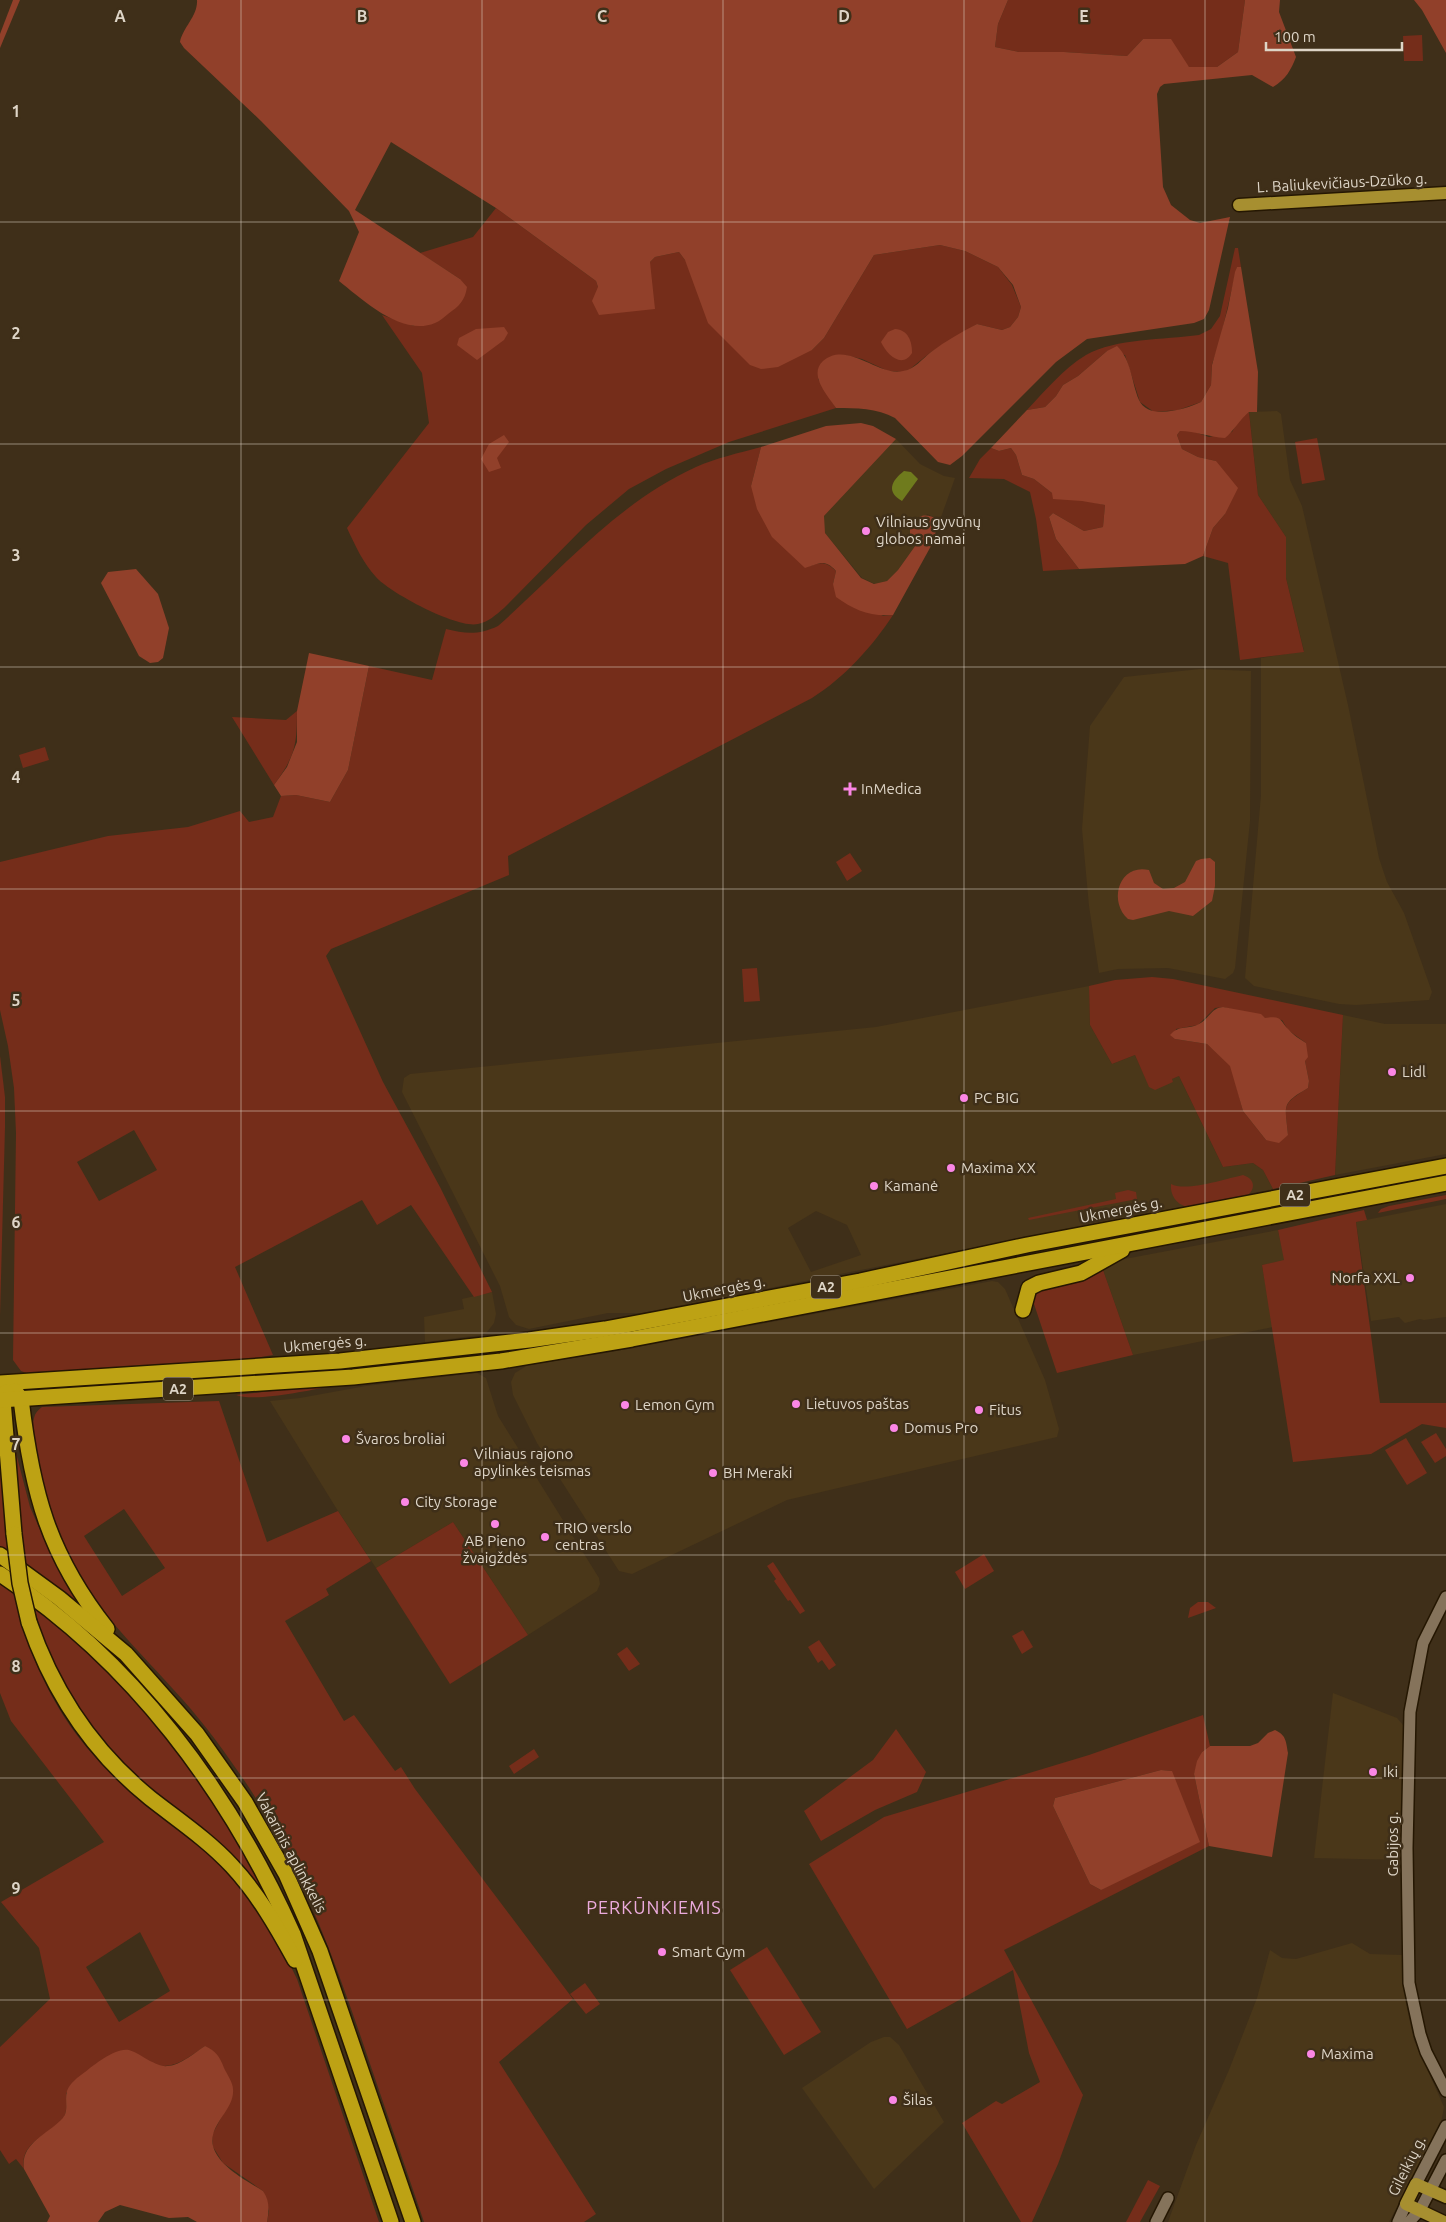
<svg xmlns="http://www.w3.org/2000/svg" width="1446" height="2222" viewBox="0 0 1446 2222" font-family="Ubuntu,sans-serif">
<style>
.built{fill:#4a3719;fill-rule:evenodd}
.green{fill:#752d1a;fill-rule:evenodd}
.forest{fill:#91402a}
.water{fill:#6f7b1d}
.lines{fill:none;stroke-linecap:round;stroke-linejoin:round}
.minor-casing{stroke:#251702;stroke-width:14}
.major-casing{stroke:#251702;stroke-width:15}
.highway-casing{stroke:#251702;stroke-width:18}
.minor{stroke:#85735b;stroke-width:11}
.major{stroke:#a78f30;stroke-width:12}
.highway{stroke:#bda214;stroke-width:15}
.highway-bridge-casing{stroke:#251702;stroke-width:18;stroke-linecap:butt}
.highway-bridge{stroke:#bda214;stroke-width:15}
.grid{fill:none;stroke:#ded5c7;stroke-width:1;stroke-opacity:0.55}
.poi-dot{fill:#fb86e5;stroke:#3f2f19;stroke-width:2}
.labels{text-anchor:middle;stroke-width:5;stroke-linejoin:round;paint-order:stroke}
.shield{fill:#3f2f19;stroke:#aea393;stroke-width:1}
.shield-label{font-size:14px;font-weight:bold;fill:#ded5c7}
.street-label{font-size:15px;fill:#ded5c7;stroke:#3f2f19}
.poi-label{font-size:15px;fill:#ded5c7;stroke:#3f2f19;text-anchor:start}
.quarter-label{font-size:18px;letter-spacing:1px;fill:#ecabdd;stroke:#3f2f19}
.grid-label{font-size:16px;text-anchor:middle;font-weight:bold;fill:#ded5c7;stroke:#3f2f19;stroke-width:5;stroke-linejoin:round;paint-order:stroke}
</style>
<rect width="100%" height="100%" fill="#3f2f19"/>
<g class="built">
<path d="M1277 411 1281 414 1290 480 1302 506 1348 705 1379 858 1387 882 1404 913 1432 992 1429 1000 1356 1005 1339 1004 1254 986 1245 978 1261 795V658L1304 651 1286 578V537L1258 495 1249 412Z"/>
<path d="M896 439 920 464 944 476 955 478 940 520 927 514 918 542 898 570 887 581 875 584 862 578 825 533 823 522 824 516Z"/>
<path d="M1200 669 1251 671 1250 821 1235 968 1233 973 1225 979 1168 968 1118 969 1099 973 1089 906 1082 829 1090 726 1124 677Z"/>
<path d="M1089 986 1090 1025 1112 1064 1135 1055 1149 1086 1173 1082 1171 1079 1179 1076 1223 1167 1253 1163 1263 1170 1273 1189 642 1313H608L529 1329 516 1325 509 1317 500 1286 402 1092 404 1078 410 1074 876 1027ZM816 1211 847 1225 861 1255 811 1272 788 1228Z"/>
<path d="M1343 1015 1385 1024H1446V1154L1335 1175Z"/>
<path d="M1446 1204V1317L1424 1320 1420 1319 1405 1323 1399 1317 1371 1321 1356 1222Z"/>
<path d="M1278 1230 1285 1261 1262 1265 1273 1327 1133 1355 1102 1267 1114 1261Z"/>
<path d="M992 1281 998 1282 1005 1289 1045 1380 1059 1429 1057 1437 787 1500 632 1574 619 1571 537 1443 513 1395 511 1382 515 1373 528 1365 605 1353Z"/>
<path d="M492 1292 496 1314 494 1323 487 1332 480 1335 425 1342 424 1317 464 1309 462 1299Z"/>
<path d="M477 1373 486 1378 498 1416 599 1578 600 1584 597 1591 528 1635 453 1522 376 1568 338 1511 270 1401 300 1398 366 1386Z"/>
<path d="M1333 1693 1397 1718 1403 1725V1860L1314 1858Z"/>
<path d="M1352 1943 1370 1954 1402 1955 1406 2004 1414 2040 1444 2107 1441 2123 1389 2222H1168L1196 2145 1229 2070 1257 1998 1270 1950 1282 1958 1296 1959Z"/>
<path d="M884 2037H890L899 2045 944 2122 874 2189 802 2088 871 2042Z"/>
</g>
<g class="green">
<path d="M1008 0H1245L1238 52 1217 67H1189L1143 39 1127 56 1064 52H1019L995 47 998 24Z"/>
<path d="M1422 35 1423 61H1404L1403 36Z"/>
<path d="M496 208 596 281 598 287 650 262 655 257 679 252 685 260 812 350 824 338 874 255 940 245 965 251 998 267 1012 285 1021 307 1018 317 1010 327 1002 330 977 324 931 352 910 369 903 372 888 371 862 359 845 355 818 379 836 408 729 442 666 469 629 489 586 525 504 608C496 615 488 622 478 624 458 629 390 593 376 577 363 563 355 545 347 528L429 423 422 373 382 315 414 326 460 279 420 253 473 237Z"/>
<path d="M1235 248H1238L1241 267H1237L1219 344 1212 364 1211 385 1201 402 1178 410 1154 412 1140 402 1125 355 1107 351 1078 376 1063 385 1056 396 1045 407 1027 410C1045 391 1063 369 1086 355 1116 338 1164 340 1199 335L1211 329 1220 316Z"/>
<path d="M1249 412 1258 495 1286 537V578L1304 652 1240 660 1228 563 1203 556 1213 528 1225 514 1216 461 1198 457 1182 449 1177 435 1180 431H1192L1209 437 1232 432 1239 420Z"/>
<path d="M1317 438 1325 480 1302 484 1295 442Z"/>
<path d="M761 447 751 486 811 566C821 561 828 563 836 571L833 584 883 616 893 615C872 647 844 678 812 698L508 856 509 875 331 949 326 956 383 1082 440 1187 492 1292 474 1297 411 1205 377 1225 362 1200 235 1267 273 1355 249 1359 32 1375 21 1371 13 1360 16 1133 14 1088 8 1046 0 1010V862L108 836 188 827 240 811 249 822 273 817 281 796 296 795 330 802 348 770 369 666 432 680 446 629C466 634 479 635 498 626 560 571 618 502 696 467 716 458 739 453 761 447ZM134 1130 157 1170 99 1201 77 1162Z"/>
<path d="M991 448 999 451 1011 448 1016 455 1022 475 1034 479 1052 493 1105 505 1103 527 1084 531 1053 513 1049 517 1056 539 1079 569 1043 571 1036 519 1030 492 1004 479 969 478 980 459Z"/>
<path d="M297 711C297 746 295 756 274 785L232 717 286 720Z"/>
<path d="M45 747 49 760 23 768 19 755Z"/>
<path d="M850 853 862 871 847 881 836 862Z"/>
<path d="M757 968 760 1001 744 1002 742 969Z"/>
<path d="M1152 977 1173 979 1343 1015 1335 1175 1273 1189 1263 1170 1253 1163 1223 1167 1179 1076 1172 1079 1173 1082 1155 1090 1149 1087 1135 1055 1112 1064 1090 1025 1089 986 1115 980ZM1223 1007 1265 1018 1282 1020 1288 1030 1306 1043 1305 1061 1309 1081 1308 1088C1281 1105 1285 1104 1288 1135L1266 1140 1243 1111 1231 1066 1207 1044 1175 1039 1176 1029 1198 1025 1215 1008Z"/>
<path d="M0 1056 5 1097V1127L0 1316Z"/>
<path d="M1243 1175C1253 1178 1257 1187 1248 1195L1187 1207C1176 1204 1170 1195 1171 1184 1186 1192 1225 1179 1243 1175Z"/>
<path d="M1128 1190 1136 1192 1137 1199 1029 1220 1028 1218 1116 1199 1115 1193Z"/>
<path d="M1446 1195V1199L1378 1213 1381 1209 1389 1206Z"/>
<path d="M1364 1210 1367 1220 1356 1222 1380 1403H1446V1428L1422 1424 1371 1454 1293 1462 1262 1265 1284 1260 1278 1230Z"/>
<path d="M1102 1267 1133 1355 1057 1373 1032 1298 1038 1289Z"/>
<path d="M327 1385V1387C307 1391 253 1402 236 1395Z"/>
<path d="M219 1401 267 1542 338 1511 371 1561 326 1589 329 1595 285 1621 344 1721 354 1715 395 1771 401 1767 415 1789 573 1999 499 2062 596 2214 584 2222H424C405 2166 386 2111 367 2055 336 1963 303 1872 250 1789 230 1759 207 1727 183 1700 139 1650 89 1606 63 1543 49 1510 39 1477 35 1441 34 1434 32 1425 34 1418 35 1413 38 1410 42 1407ZM124 1509 165 1568 122 1596 84 1536Z"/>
<path d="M1436 1433 1446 1449V1456L1435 1463 1421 1442Z"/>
<path d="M1406 1438 1427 1473 1407 1485 1385 1450Z"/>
<path d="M0 1450 8 1551 0 1546Z"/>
<path d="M14 1453H16L30 1507 51 1555 79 1605 25 1563Z"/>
<path d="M453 1522 528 1635 450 1684 376 1568Z"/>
<path d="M984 1554 994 1571 965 1589 955 1572Z"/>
<path d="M773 1562 805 1611 800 1614 790 1600 788 1601 774 1581 776 1579 767 1566Z"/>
<path d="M0 1584C4 1587 10 1589 13 1593 18 1599 27 1643 32 1654 43 1681 58 1710 76 1734 114 1785 162 1811 207 1853 246 1889 274 1931 297 1979L379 2222H267L269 2211 263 2191 223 2163 213 2147 212 2135 231 2099 205 2046C192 2055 174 2070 157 2065 147 2062 138 2054 128 2050L66 2093C66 2102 68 2113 62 2120 47 2136 19 2143 24 2169L16 2159 9 2164 0 2150V2047L50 1999 39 1948 1 1902 104 1842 11 1721 0 1693ZM140 1932 170 1991 119 2022 86 1967Z"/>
<path d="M1198 1602H1208L1216 1608 1188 1618 1190 1608Z"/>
<path d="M35 1609C103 1661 164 1726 212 1797 234 1829 251 1866 270 1900 254 1880 238 1860 219 1843 194 1820 165 1801 139 1778 90 1736 47 1674 35 1609Z"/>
<path d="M1023 1630 1033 1647 1022 1654 1012 1636Z"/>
<path d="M819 1640 836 1665 829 1670 822 1660 818 1663 808 1647Z"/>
<path d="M627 1647 640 1664 629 1671 617 1654Z"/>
<path d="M1203 1715 1210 1746 1202 1752 1194 1774 1209 1846 1004 1950 1083 2095 1058 2164 1032 2222H1021L962 2123 996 2101 1002 2104 1040 2082 1029 2053 1013 1970 907 2029 809 1864 884 1817 1089 1755ZM1161 1770 1172 1771 1101 1890 1090 1884 1053 1806 1055 1798Z"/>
<path d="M896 1729 926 1772 917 1792 875 1810 821 1841 804 1811 873 1760Z"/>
<path d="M534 1749 539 1757 514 1774 509 1766Z"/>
<path d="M767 1947 821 2032 784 2055 730 1970Z"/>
<path d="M585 1983 600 2004 586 2014 570 1994Z"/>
<path d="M1148 2180 1160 2186 1140 2222H1126Z"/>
</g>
<g class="forest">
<path d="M13 0H20L0 48V34Z"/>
<path d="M197 0H1008L998 24 995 47 1019 52H1064L1127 56 1143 39H1171L1189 67H1217L1238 52 1245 0H1280L1279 12 1296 57C1291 70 1286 79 1273 87L1252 75 1164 84 1160 87 1157 94 1163 187 1171 205 1190 220 1200 223 1230 217 1209 310 1204 319 1194 323 1087 339 1056 362 962 456 950 465 938 462 895 418C877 408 856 408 836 408 828 396 808 375 823 361 847 340 879 377 903 371 915 369 922 359 931 352 946 341 961 332 977 324L1002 330 1010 327 1018 317 1021 307 1013 285 998 267 965 251 940 245 874 255 824 338 812 350 778 367 761 369 750 365 708 323 685 260 679 252 655 257 650 262 655 309 599 315 592 301 598 287 596 281 496 208 391 142 355 210 460 279 467 287C465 301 459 306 448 314 444 317 440 321 435 323 402 337 363 300 339 281L359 232 349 211 261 121 184 48 180 42C183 27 198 16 197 0Z"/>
<path d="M1414 0H1446V53L1422 10Z"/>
<path d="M1237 267H1241L1258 372 1257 412H1249C1239 420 1234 431 1225 438 1209 437 1195 431 1180 431L1177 435 1182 449 1198 457 1216 461 1238 488 1225 514 1213 528 1203 556 1185 564 1079 569 1056 539 1049 517 1053 513 1084 531 1103 527 1105 505 1082 501 1053 499 1052 493 1034 479 1022 475 1016 455 1011 448 999 451 991 448 1027 410 1045 407 1056 396 1063 385 1078 376 1107 351 1117 346C1132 361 1131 381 1139 400 1148 421 1186 409 1201 402L1211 385 1212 365 1228 308 1235 272Z"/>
<path d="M504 327 508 333 504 340 477 360 457 345 459 338 476 329Z"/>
<path d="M895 329C908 330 912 341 912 353 902 369 887 355 881 342L888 332Z"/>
<path d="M861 423 873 426 896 439 824 516 825 533 861 578 874 584 887 581 898 570 918 542 910 534V524C921 513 927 514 940 520L931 546 893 615C870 617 854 610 836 597L833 584 836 571C824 558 819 564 805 568L772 537 757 509 751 486 761 447 826 426Z"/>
<path d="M504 435 509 442 497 458 501 468 489 472 481 459 489 444Z"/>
<path d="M136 569 158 594 169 628 163 658 158 662 150 663 139 656 101 583 108 572Z"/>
<path d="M309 653 369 666 348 770 330 802 296 795 281 796 274 785 287 767 297 742V711Z"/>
<path d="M1210 858 1215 862V886L1212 901 1193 916 1169 911 1133 920 1128 919C1108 901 1119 863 1149 870L1154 883 1163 889 1174 888 1185 882 1196 861 1201 859Z"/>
<path d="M1223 1007 1261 1014 1265 1018C1283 1015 1279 1020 1289 1030 1293 1035 1300 1039 1306 1043L1308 1057 1305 1061 1309 1081 1308 1088C1281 1104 1285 1104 1288 1135L1279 1143 1266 1140 1243 1111 1230 1066 1207 1044 1175 1039 1170 1035C1180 1024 1188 1030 1199 1024 1210 1018 1211 1008 1223 1007Z"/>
<path d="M1275 1730C1286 1735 1286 1741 1288 1753L1272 1857 1209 1846 1194 1774 1197 1761 1202 1752 1210 1746H1250L1258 1743 1268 1733Z"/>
<path d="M1161 1770 1172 1771 1200 1842 1101 1890 1090 1884 1053 1806 1055 1798Z"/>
<path d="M205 2046C216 2051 220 2057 224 2068 227 2074 233 2083 233 2089 235 2110 208 2124 213 2146 218 2166 247 2181 263 2191 270 2201 269 2211 267 2222H197L188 2217 169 2218 120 2205 105 2212 98 2222H47L50 2216 24 2169C20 2144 46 2135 61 2120 70 2112 64 2101 67 2091 70 2083 78 2077 85 2072 95 2064 116 2047 129 2050 136 2052 143 2057 150 2061 155 2063 161 2067 168 2066 181 2065 194 2053 205 2046Z"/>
</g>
<path class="water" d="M904 471 911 472 918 479 902 501C886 492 891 481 904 471Z"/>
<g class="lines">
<g class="minor-casing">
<g id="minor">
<path d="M1446 1597 1423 1643 1410 1712 1407 1848 1409 1983 1420 2034 1426 2052 1446 2091"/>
<path d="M1416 2184 1446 2126"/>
<path d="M1156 2222 1168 2198"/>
<path d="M1398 2222 1406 2204"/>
<path d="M1409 2222 1420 2210 1446 2160"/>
</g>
</g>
<g class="major-casing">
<g id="major">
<path d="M1239 205 1446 193"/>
<path d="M1444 2222 1406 2204 1416 2184 1446 2197"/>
</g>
</g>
<g class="highway-casing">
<g id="highway">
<path d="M1023 1310 1029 1288 1039 1283 1081 1273 1122 1250"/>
<path d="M0 1383 340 1361 529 1340 605 1329 860 1281 1027 1245 1446 1166"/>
<path d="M15 1391 21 1399C32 1492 48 1554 107 1629"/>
<path d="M6 1392 3 1400 14 1534"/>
<path d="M0 1400 353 1377 501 1361 632 1339 1446 1183"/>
<path d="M0 1555 59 1598 126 1654 197 1734 245 1802 286 1874 320 1951 413 2222"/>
<path d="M0 1574C132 1660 229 1791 293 1934L391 2222"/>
<path d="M29 1622C53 1692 92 1751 150 1798 178 1820 208 1840 232 1866 258 1894 277 1927 295 1960"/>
</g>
</g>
<use href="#minor" class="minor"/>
<use href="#major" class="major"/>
<use href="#highway" class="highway"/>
<g class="highway-bridge-casing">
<path id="highway-bridge" d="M14 1534 20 1583 29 1622"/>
</g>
<use href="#highway-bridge" class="highway-bridge"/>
</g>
<path class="grid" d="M241 0V2222M482 0V2222M723 0V2222M964 0V2222M1205 0V2222M0 222H1446M0 444H1446M0 667H1446M0 889H1446M0 1111H1446M0 1333H1446M0 1555H1446M0 1778H1446M0 2000H1446"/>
<g class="poi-dot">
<circle cx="866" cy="531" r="5"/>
<path d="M847.5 781.5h5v5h5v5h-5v5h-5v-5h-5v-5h5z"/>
<circle cx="1392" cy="1072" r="5"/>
<circle cx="964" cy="1098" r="5"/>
<circle cx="951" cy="1168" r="5"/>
<circle cx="874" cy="1186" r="5"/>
<circle cx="1410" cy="1278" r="5"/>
<circle cx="796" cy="1404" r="5"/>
<circle cx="625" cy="1405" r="5"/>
<circle cx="979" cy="1410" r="5"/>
<circle cx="894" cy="1428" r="5"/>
<circle cx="346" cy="1439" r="5"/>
<circle cx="464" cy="1463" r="5"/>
<circle cx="713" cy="1473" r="5"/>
<circle cx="405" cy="1502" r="5"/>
<circle cx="495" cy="1524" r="5"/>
<circle cx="545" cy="1537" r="5"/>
<circle cx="1373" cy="1772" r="5"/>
<circle cx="662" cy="1952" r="5"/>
<circle cx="1311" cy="2054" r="5"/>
<circle cx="893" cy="2100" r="5"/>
</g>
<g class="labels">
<g class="shield">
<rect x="1280" y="1183.5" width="30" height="23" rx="4"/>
<rect x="811" y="1275.5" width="30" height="23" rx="4"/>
<rect x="163" y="1377.5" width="30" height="23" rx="4"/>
</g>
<g class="shield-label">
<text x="1295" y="1200">A2</text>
<text x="826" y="1292">A2</text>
<text x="178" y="1394">A2</text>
</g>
<g class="street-label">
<text transform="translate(1342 183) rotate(-3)" y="5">L. Baliukevičiaus-Dzūko g.</text>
<text transform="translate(1121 1210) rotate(-11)" y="5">Ukmergės g.</text>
<text transform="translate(724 1289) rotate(-11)" y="5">Ukmergės g.</text>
<text transform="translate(325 1344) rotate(-5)" y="5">Ukmergės g.</text>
<text transform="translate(1393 1844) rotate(-90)" y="5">Gabijos g.</text>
<text transform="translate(291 1853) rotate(62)" y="5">Vakarinis aplinkkelis</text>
<text transform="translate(1407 2166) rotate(-63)" y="5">Gileikių g.</text>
</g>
<g class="poi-label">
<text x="876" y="527">Vilniaus gyvūnų<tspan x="876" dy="17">globos namai</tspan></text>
<text x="861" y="794">InMedica</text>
<text x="1402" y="1077">Lidl</text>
<text x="974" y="1103">PC BIG</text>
<text x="961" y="1173">Maxima XX</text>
<text x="884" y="1191">Kamanė</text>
<text x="1400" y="1283" text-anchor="end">Norfa XXL</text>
<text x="806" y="1409">Lietuvos paštas</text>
<text x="635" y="1410">Lemon Gym</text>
<text x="989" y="1415">Fitus</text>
<text x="904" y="1433">Domus Pro</text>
<text x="356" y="1444">Švaros broliai</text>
<text x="474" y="1459">Vilniaus rajono<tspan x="474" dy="17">apylinkės teismas</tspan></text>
<text x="723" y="1478">BH Meraki</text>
<text x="415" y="1507">City Storage</text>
<text x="555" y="1533">TRIO verslo<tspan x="555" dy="17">centras</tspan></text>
<text x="495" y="1546" text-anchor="middle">AB Pieno<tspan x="495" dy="17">žvaigždės</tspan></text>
<text x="1383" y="1777">Iki</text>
<text x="672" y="1957">Smart Gym</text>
<text x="1321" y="2059">Maxima</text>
<text x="903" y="2105">Šilas</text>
</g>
<g class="quarter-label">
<text x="654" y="1914">PERKŪNKIEMIS</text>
</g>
</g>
<g class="grid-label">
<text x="120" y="22">A</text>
<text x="362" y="22">B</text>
<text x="602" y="22">C</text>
<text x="844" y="22">D</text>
<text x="1084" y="22">E</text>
<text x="16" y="117">1</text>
<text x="16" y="339">2</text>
<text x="16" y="561">3</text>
<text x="16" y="783">4</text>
<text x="16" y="1006">5</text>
<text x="16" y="1228">6</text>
<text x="16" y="1450">7</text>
<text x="16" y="1672">8</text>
<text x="16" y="1894">9</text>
</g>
<path d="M1266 42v8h136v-8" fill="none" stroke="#ded5c7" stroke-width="2.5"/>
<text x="1274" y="42" font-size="15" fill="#ded5c7" stroke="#3f2f19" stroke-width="4" paint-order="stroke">100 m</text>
</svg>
